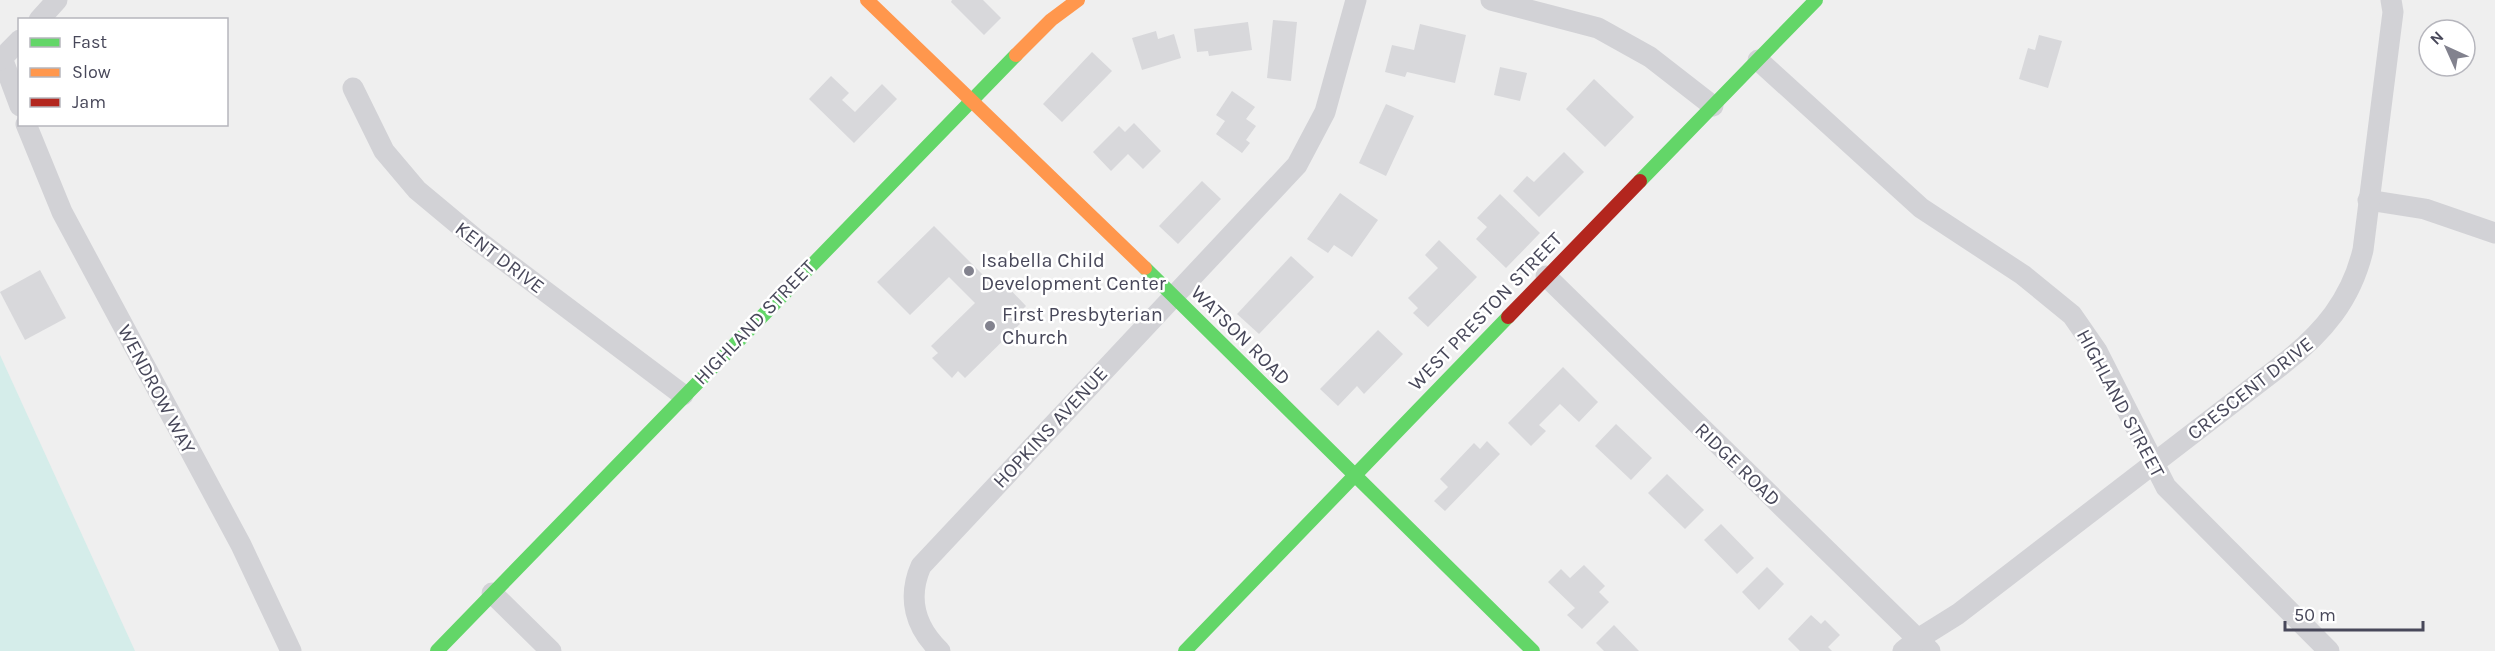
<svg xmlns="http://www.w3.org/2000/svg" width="2495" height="651" viewBox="0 0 2495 651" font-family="Karla,sans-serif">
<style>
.green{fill:#d5edea}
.building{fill:#d8d8db}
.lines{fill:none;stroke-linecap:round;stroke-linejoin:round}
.street{stroke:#d2d2d6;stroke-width:21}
.fast{stroke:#63d668;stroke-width:14}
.slow{stroke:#ff974d;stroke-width:14}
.jam{stroke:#b3261e;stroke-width:14}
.poi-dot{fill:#82828e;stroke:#fff;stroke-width:2}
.labels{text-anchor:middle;stroke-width:5;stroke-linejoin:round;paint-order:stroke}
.street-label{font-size:20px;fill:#48485a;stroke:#fff}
.poi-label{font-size:20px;fill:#48485a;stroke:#fff;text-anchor:start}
</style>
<rect width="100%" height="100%" fill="#efefef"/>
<path class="green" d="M0 355 135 651H0Z"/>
<g class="building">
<path d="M952 0H983L1001 18 984 35 951 2Z"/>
<path d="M1273 20 1297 22 1291 81 1267 78Z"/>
<path d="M1248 22 1252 50 1209 56 1208 51 1197 52 1194 29Z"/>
<path d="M1420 24 1466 35 1455 83 1407 72 1405 77 1385 72 1392 45 1414 50Z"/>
<path d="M1156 31 1158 39 1174 34 1181 58 1142 70 1132 38Z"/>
<path d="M2039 35 2062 41 2048 88 2019 79 2028 48 2035 50Z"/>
<path d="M1092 52 1112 71 1062 122 1043 104Z"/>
<path d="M1500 67 1527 73 1520 101 1494 95Z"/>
<path d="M831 76 849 93 842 100 855 112 882 84 897 99 854 143 809 99Z"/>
<path d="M1594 79 1634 117 1605 147 1566 109Z"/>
<path d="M1232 91 1255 107 1246 119 1256 126 1246 140 1250 143 1242 153 1216 134 1225 121 1216 115Z"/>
<path d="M1386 104 1414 116 1386 176 1359 163Z"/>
<path d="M1134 123 1161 151 1143 169 1128 154 1111 171 1093 152 1119 126 1125 132Z"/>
<path d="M1564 152 1584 172 1539 217 1513 191 1527 176 1534 182Z"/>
<path d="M1202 181 1221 199 1178 244 1159 226Z"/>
<path d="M1340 193 1378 220 1352 257 1334 245 1328 253 1307 239Z"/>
<path d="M1500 194 1540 233 1506 268 1476 239 1487 227 1477 218Z"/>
<path d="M934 226 998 290 1004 283 1026 306 1018 314 1024 320 965 378 958 371 952 378 932 358 938 353 931 346 975 303 949 277 910 315 877 282Z"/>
<path d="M1439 240 1477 277 1428 327 1413 313 1418 308 1408 298 1438 268 1425 255Z"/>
<path d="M1291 256 1314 277 1259 334 1237 314Z"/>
<path d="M40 270 66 318 25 340 0 292Z"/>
<path d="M1378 330 1403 354 1364 394 1357 386 1338 406 1320 389Z"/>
<path d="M1563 367 1598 402 1579 422 1560 404 1539 425 1546 431 1531 446 1508 423Z"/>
<path d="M1616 424 1652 458 1631 480 1595 446Z"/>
<path d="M1487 441 1500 454 1445 511 1434 501 1448 487 1440 479 1474 443 1480 449Z"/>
<path d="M1667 474 1704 510 1685 529 1648 493Z"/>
<path d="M1721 524 1754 558 1737 574 1704 540Z"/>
<path d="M1584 565 1605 586 1599 592 1609 602 1582 629 1567 615 1575 608 1548 582 1561 569 1570 578Z"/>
<path d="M1767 567 1784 584 1759 610 1742 592Z"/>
<path d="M1811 615 1821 624 1825 620 1840 635 1828 647 1832 651H1800L1788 639Z"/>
<path d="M1614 625 1639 651H1604L1596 643Z"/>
</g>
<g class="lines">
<g class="street">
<path d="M1491 0 1598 28 1650 57 1713 106"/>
<path d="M39 20 57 0"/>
<path d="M2 58 20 106"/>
<path d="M0 60 20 40"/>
<path d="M1758 60 1921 208 2023 275 2072 315 2097 351 2166 487 2329 651"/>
<path d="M353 88 384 151 417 190 477 240 683 395"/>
<path d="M26 124 62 212 241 545 291 651"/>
<path d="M2368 200 2425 209 2495 233"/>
<path d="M1546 276 1930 651"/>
<path d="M492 593 551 651"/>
<path d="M940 651C915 627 907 598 921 566L1297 165 1325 112 1356 0"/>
<path d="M1903 651 1918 639 1958 614 2283 364C2323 333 2351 300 2363 250L2393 12 2391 0"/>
</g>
<g class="fast">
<path d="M1640 181 1816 0"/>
<path d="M1145 268 1533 651"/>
<path d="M437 651 1016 55"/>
<path d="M1185 651 1508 317"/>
</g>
<g class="slow">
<path d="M867 0 1145 268"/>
<path d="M1016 55 1051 20 1078 0"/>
</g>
<path class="jam" d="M1508 317 1640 181"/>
</g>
<g class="poi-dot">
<circle cx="969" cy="271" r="6"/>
<circle cx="990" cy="326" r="6"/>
</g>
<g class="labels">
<g class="street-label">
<text transform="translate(500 257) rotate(37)" y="7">KENT DRIVE</text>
<text transform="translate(1485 311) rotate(-46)" y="7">WEST PRESTON STREET</text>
<text transform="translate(754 322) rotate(-46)" y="7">HIGHLAND STREET</text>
<text transform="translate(1241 335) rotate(45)" y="7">WATSON ROAD</text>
<text transform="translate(2250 388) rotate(-38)" y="7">CRESCENT DRIVE</text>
<text transform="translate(157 389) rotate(62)" y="7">WENDROW WAY</text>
<text transform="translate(2121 403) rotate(62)" y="7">HIGHLAND STREET</text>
<text transform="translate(1050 427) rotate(-47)" y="7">HOPKINS AVENUE</text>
<text transform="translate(1738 464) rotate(44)" y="7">RIDGE ROAD</text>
</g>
<g class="poi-label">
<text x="981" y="267">Isabella Child<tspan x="981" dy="23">Development Center</tspan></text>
<text x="1002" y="321">First Presbyterian<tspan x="1002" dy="23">Church</tspan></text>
</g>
</g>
<rect x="18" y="18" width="210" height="108" fill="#ffffff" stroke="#b6b6bd" stroke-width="1.5"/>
<rect x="30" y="38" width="30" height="9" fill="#63d668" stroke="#b6b6bd" stroke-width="1.5"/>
<text x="72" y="48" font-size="18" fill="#48485a">Fast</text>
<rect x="30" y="68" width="30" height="9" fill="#ff974d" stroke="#b6b6bd" stroke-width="1.5"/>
<text x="72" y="78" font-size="18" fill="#48485a">Slow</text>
<rect x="30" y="98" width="30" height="9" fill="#b3261e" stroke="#b6b6bd" stroke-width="1.5"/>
<text x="72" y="108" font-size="18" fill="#48485a">Jam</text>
<g transform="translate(2447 48) rotate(315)"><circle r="28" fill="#ffffff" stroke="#b6b6bd" stroke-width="1.5"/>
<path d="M0-4.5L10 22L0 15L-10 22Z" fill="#82828e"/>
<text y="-9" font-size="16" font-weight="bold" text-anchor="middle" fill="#48485a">N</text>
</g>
<path d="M2285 621v9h138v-9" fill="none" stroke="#48485a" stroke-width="3"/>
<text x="2294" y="621" font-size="18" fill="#48485a" stroke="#ffffff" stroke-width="4.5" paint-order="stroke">50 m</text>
</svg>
